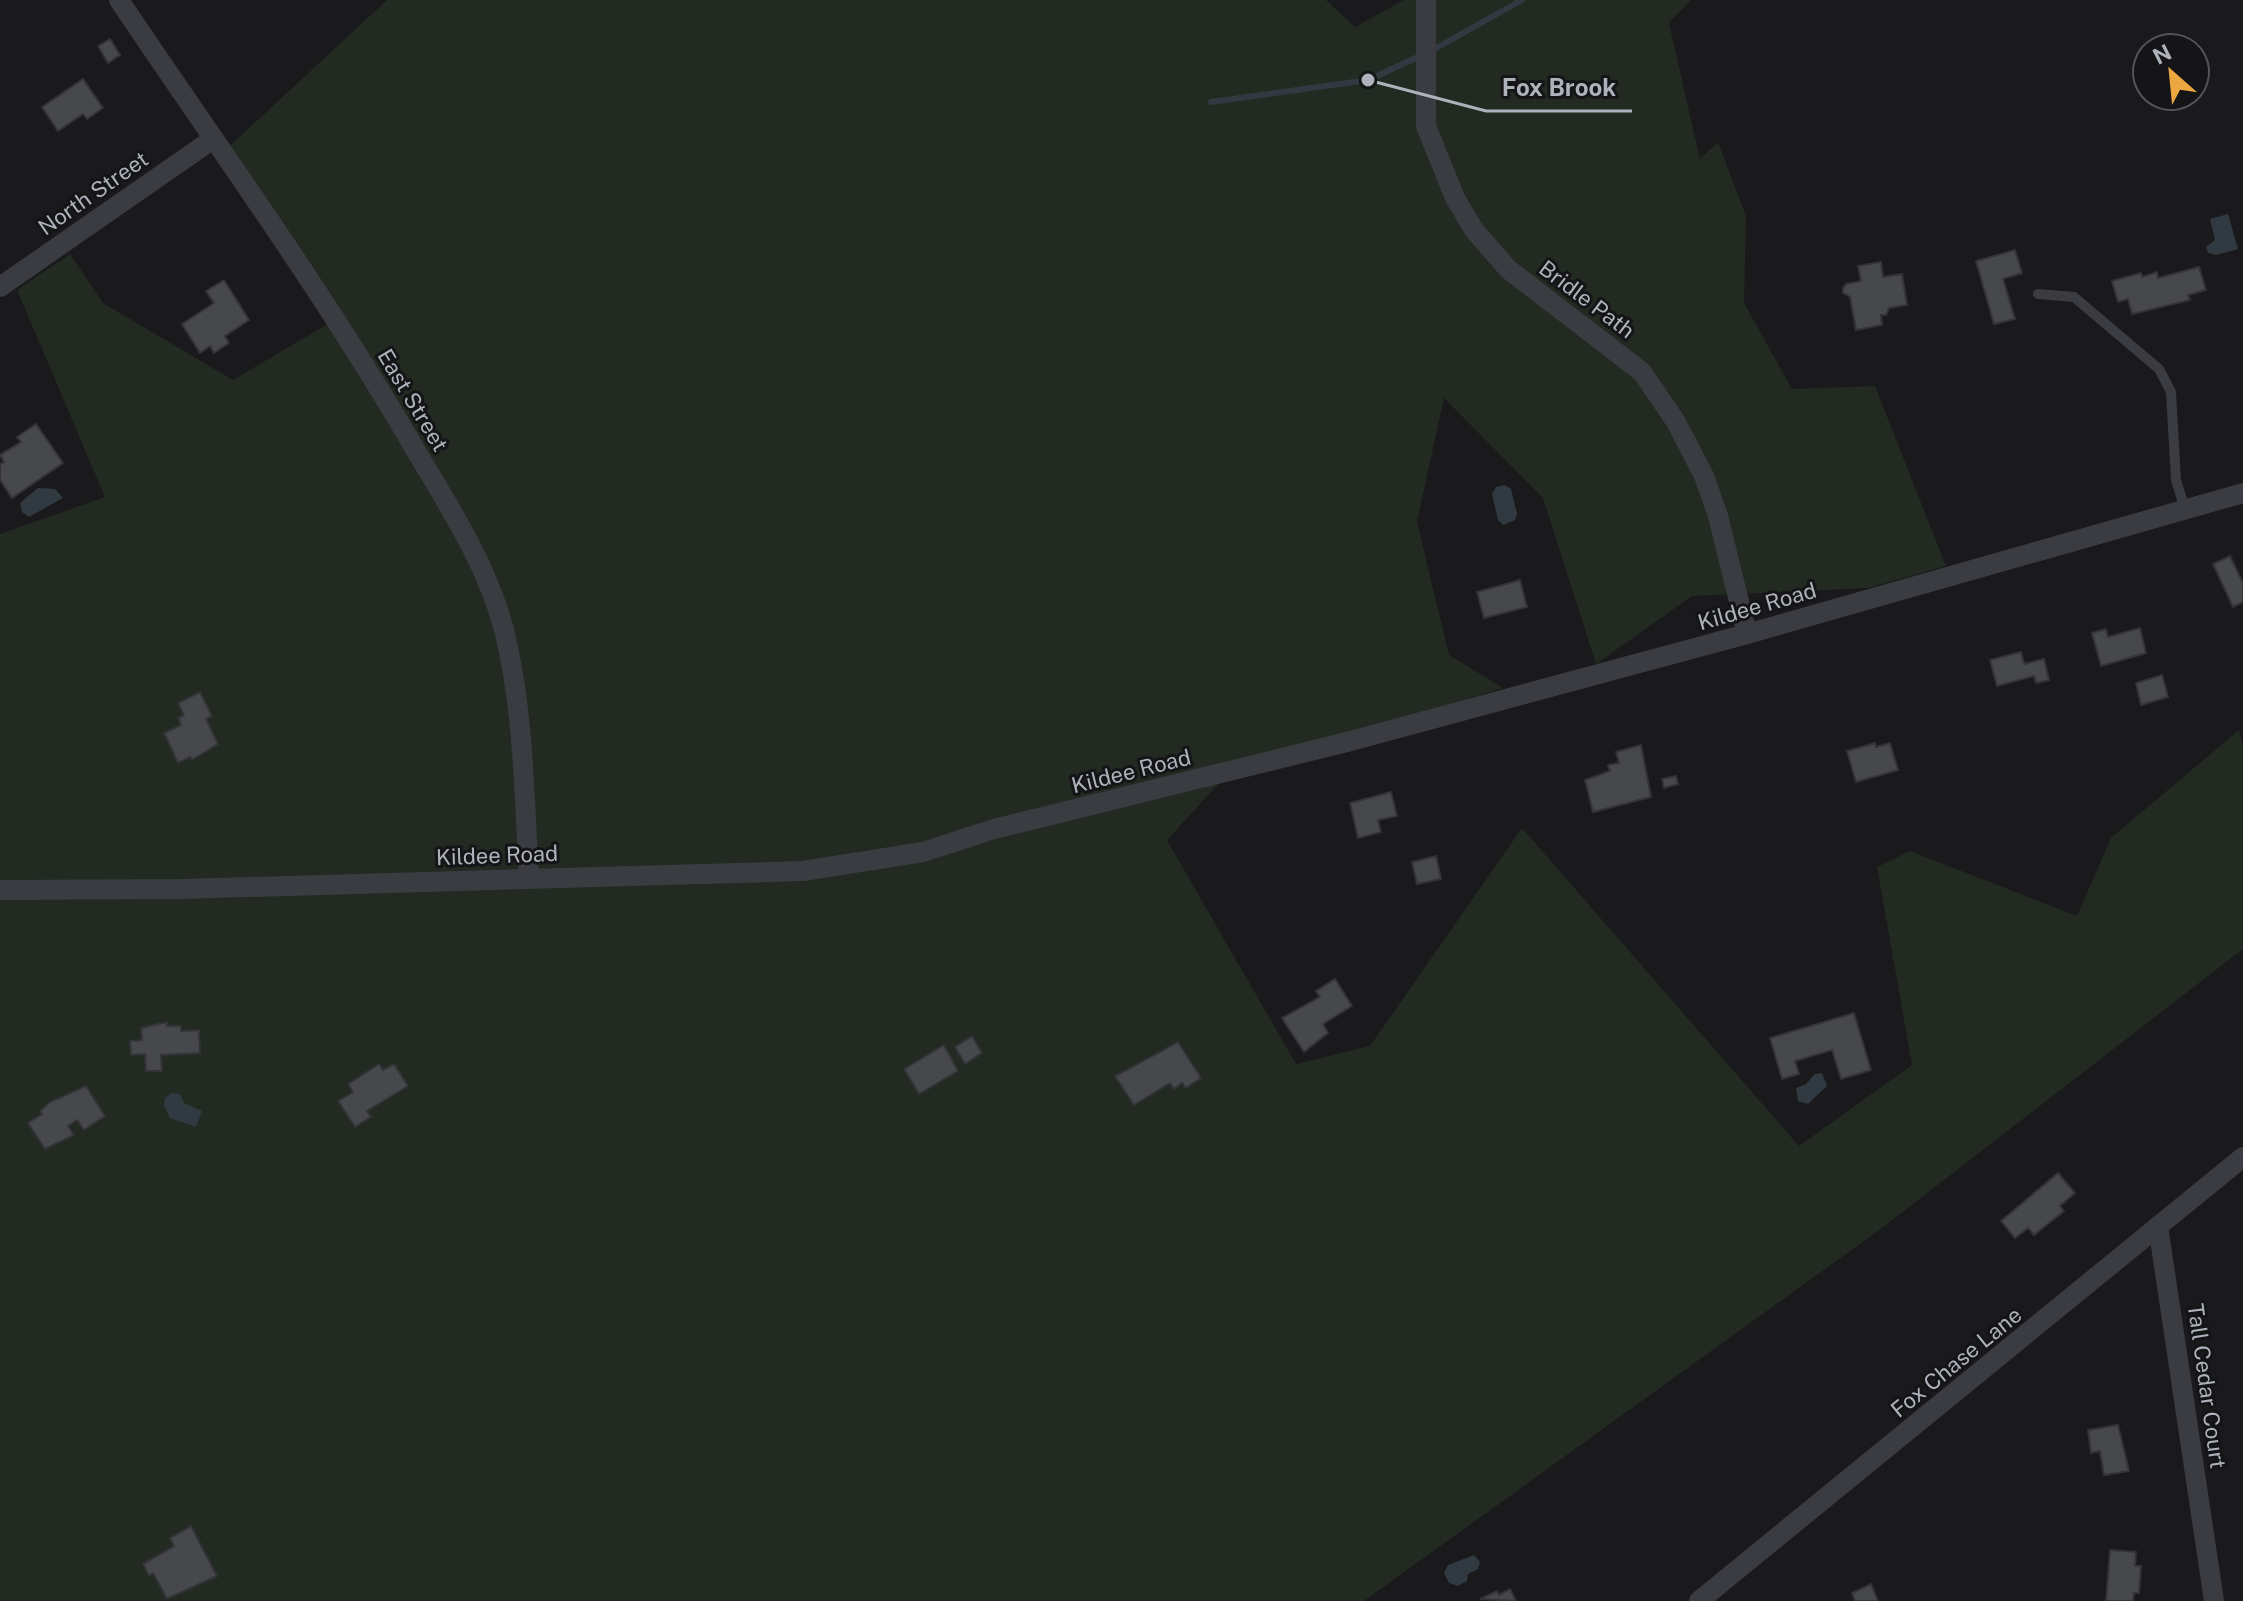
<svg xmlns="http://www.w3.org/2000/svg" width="2243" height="1601" viewBox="0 0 2243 1601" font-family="'Public Sans',sans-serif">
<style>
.green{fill:#222a22}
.water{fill:#303a40}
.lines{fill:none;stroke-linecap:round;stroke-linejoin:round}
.stream{stroke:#303a40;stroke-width:6}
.building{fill:#47484c;stroke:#343438;stroke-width:2}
.service{stroke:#3b3c41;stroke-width:10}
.minor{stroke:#3b3c41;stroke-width:20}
.labels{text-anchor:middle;stroke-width:6;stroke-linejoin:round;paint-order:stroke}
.street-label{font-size:22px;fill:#adb2bb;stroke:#151517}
.leader{fill:none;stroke:#adb2bb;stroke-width:3}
.callout-dot{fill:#adb2bb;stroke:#151517;stroke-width:3}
.callout-label{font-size:24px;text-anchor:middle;font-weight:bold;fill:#adb2bb;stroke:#151517;stroke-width:6;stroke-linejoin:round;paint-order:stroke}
</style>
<rect width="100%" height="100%" fill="#1a1a1c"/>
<path class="green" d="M387 0H1326L1355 27 1404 0H1691L1669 23 1700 159 1718 142 1746 216 1744 303 1792 389 1875 386 1946 566 1868 588 1692 596 1596 664 1543 498 1444 398 1417 522 1449 655 1503 688 1231 770 1167 840 1296 1064 1370 1046 1522 828 1799 1146 1912 1065 1877 867 1910 851 2077 916 2111 838 2239 730 2243 745V949L1878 1231 1364 1601H0V534L105 497 17 290 70 254 103 303 233 380 333 321 221 154Z"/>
<g class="water">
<path d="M2228 214 2238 249 2216 255 2208 253 2206 247 2215 240 2210 219Z"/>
<path d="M1505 485 1511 489 1517 514 1515 520 1503 525 1498 520 1492 494 1496 487Z"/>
<path d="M38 488 55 489 63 498 29 517 22 512 20 503Z"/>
<path d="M1822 1073 1827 1086 1808 1104 1798 1101 1796 1088 1806 1084 1815 1074Z"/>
<path d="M172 1093 180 1094 184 1103 202 1111 196 1127 170 1118 164 1105 165 1098Z"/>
<path d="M1474 1555 1480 1562 1478 1569 1468 1574 1467 1581 1458 1586 1449 1583 1444 1573 1448 1565Z"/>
</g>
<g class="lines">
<g class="stream">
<path d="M1431 51 1522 0"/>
<path d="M1211 102 1368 80 1420 56"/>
</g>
</g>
<g class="building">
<path d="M110 39 120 55 108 63 98 46Z"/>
<path d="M83 79 103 108 87 119 83 114 58 131 42 107Z"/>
<path d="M2015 250 2022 273 2003 279 2015 319 1994 324 1976 261Z"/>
<path d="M1881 262 1883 277 1902 274 1907 305 1889 308 1886 315H1881L1882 325 1856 330 1850 297 1843 293V288L1846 284 1861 281 1858 266Z"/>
<path d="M2199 267 2206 290 2188 295 2190 300 2132 314 2128 299 2118 302 2112 281 2141 273 2142 277 2157 272 2158 278Z"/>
<path d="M224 280 249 320 225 336 229 343 214 353 210 346 200 353 182 324 214 303 206 291Z"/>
<path d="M36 424 63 463 12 498 0 480V464L4 462 0 455 21 442 17 437Z"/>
<path d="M2230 556 2243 583V602L2233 607 2213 564Z"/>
<path d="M1520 580 1527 607 1484 618 1477 592Z"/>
<path d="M2140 628 2146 653 2101 666 2092 633 2106 629 2108 637Z"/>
<path d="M2021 652 2024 664 2044 659 2049 680 2036 683 2034 676 1997 686 1990 660Z"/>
<path d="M2162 675 2168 697 2141 705 2136 683Z"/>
<path d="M200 692 212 716 206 719 218 744 192 760 190 757 178 763 164 733 181 725 178 718 184 715 178 703Z"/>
<path d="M1875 743 1876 747 1890 743 1898 770 1856 782 1847 751Z"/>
<path d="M1641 745 1651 797 1593 812 1585 780 1610 771 1608 765 1619 763 1616 752Z"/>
<path d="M1676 776 1678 784 1664 788 1662 779Z"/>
<path d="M1391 792 1397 816 1378 820 1381 832 1358 838 1350 803Z"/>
<path d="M1436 856 1441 879 1417 884 1412 862Z"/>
<path d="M1335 979 1352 1006 1323 1024 1328 1033 1304 1052 1282 1018 1320 997 1316 991Z"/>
<path d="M1854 1013 1871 1070 1841 1079 1832 1050 1795 1061 1799 1074 1782 1079 1770 1038Z"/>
<path d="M167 1022V1026H181V1031L199 1030 200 1053 161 1055 162 1071H146L145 1054 131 1055 130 1041 142 1040 141 1028Z"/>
<path d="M972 1036 982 1053 965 1064 955 1047Z"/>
<path d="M1178 1042 1201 1078 1186 1088 1182 1083 1174 1089 1170 1083 1134 1105 1115 1076Z"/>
<path d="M944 1045 958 1071 919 1094 904 1069Z"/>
<path d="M379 1064 383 1070 394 1064 408 1086 367 1111 371 1117 355 1127 338 1101 353 1092 348 1084Z"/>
<path d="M86 1086 105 1116 84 1130 77 1120 68 1126 74 1135 45 1149 28 1123 42 1114 40 1111 50 1102Z"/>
<path d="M2058 1173 2075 1193 2060 1206 2064 1211 2034 1235 2028 1228 2015 1238 2001 1221Z"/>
<path d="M2118 1425 2129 1471 2104 1475 2100 1451 2091 1453 2088 1430Z"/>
<path d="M191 1526 217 1576 167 1599 153 1573 149 1576 143 1564 174 1546 170 1538Z"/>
<path d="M2110 1550 2136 1552 2135 1566H2141L2139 1593H2134L2133 1601H2106Z"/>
<path d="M1871 1584 1878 1601H1855L1852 1593Z"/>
<path d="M1510 1589 1516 1601 1480 1599 1497 1591 1499 1595Z"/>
</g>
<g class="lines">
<path class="service" d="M2038 294 2074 297 2159 369 2171 392 2176 480 2185 509"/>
<g class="minor">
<path d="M119 0C219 149 326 295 416 451 450 508 487 565 504 630 524 710 524 795 529 877"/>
<path d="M1426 0V126L1455 198 1474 230 1508 269 1642 372 1676 422 1704 476 1718 516 1747 634"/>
<path d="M0 287 213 139"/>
<path d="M0 890 182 889 803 871 923 852 994 829 1347 742 1747 634 2243 493"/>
<path d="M2158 1226 2214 1601"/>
<path d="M1699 1601 2243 1157"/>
</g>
</g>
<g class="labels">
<g class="street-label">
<text transform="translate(93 193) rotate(-35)" y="8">North Street</text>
<text transform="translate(1587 299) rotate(37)" y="8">Bridle Path</text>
<text transform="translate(413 400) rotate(59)" y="8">East Street</text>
<text transform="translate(1757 606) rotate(-16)" y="8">Kildee Road</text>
<text transform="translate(1131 771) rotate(-14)" y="8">Kildee Road</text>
<text transform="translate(497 855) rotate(-2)" y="8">Kildee Road</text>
<text transform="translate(1956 1362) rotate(-39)" y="8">Fox Chase Lane</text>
<text transform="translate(2207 1386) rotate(82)" y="8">Tall Cedar Court</text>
</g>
</g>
<path class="leader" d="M1368 80L1486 111H1632"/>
<circle class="callout-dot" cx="1368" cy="80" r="8"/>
<g class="callout-label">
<text x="1559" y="96">Fox Brook</text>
</g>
<g transform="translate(2171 72) rotate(333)"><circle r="38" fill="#151517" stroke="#525459" stroke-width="2"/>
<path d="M0-6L14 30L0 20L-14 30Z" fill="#eda741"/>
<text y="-12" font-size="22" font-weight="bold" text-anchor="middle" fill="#adb2bb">N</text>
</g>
</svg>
